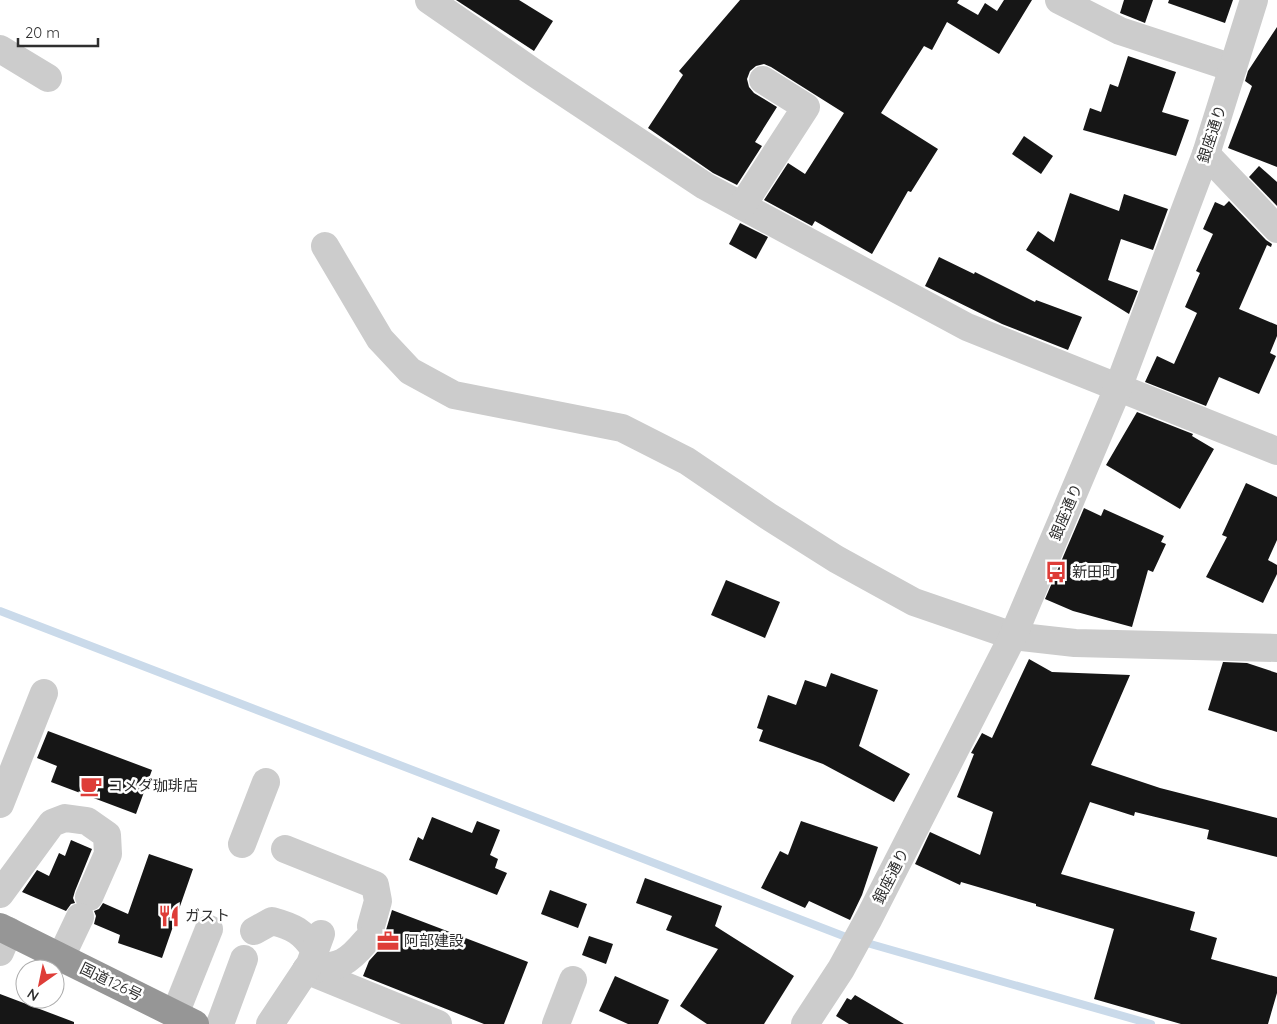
<svg xmlns="http://www.w3.org/2000/svg" width="1277" height="1024" viewBox="0 0 1277 1024" font-family="Quicksand,'Noto Sans JP',sans-serif">
<style>
.lines{fill:none;stroke-linecap:round;stroke-linejoin:round}
.stream{stroke:#cadaea;stroke-width:8}
.building{fill:#161616}
.minor{stroke:#ccc;stroke-width:28}
.highway{stroke:#969696;stroke-width:28}
.labels{text-anchor:middle;stroke-width:5;stroke-linejoin:round;paint-order:stroke}
.street-label{font-size:15px;fill:#2f2f2f;stroke:#fff}
.poi-label{font-size:15px;fill:#2f2f2f;stroke:#fff;text-anchor:start}
</style>
<rect width="100%" height="100%" fill="#fff"/>
<g class="lines">
<path class="stream" d="M0 611 846 937 1151 1024"/>
</g>
<g class="building">
<path d="M456 0H519L553 21 534 51Z"/>
<path d="M740 0H959L957 3 978 15 985 3 997 11 1004 0H1032L999 54 947 22 932 50 924 46 881 113 938 149 911 192 908 191 872 254 815 221 812 226 764 200 788 163 805 174 844 113 771 67 764 64 756 66 750 71 747 79 749 87 754 93 777 107 755 142 762 146 737 185 713 173 648 128 683 75 679 71Z"/>
<path d="M1124 0H1153L1145 23 1120 13Z"/>
<path d="M1169 0H1233L1225 23 1168 3Z"/>
<path d="M1277 27V167L1228 148 1252 86 1245 81 1248 71Z"/>
<path d="M1128 56 1176 72 1162 112 1189 120 1176 156 1083 130 1090 108 1101 112 1110 84 1118 87Z"/>
<path d="M1024 136 1053 156 1041 174 1012 154Z"/>
<path d="M1259 166 1277 182V206L1249 177Z"/>
<path d="M1070 193 1119 211 1124 194 1168 209 1153 250 1121 239 1108 280 1138 291 1129 314 1026 250 1038 231 1054 242Z"/>
<path d="M1229 201 1266 240 1272 244 1271 247 1267 245 1239 309 1277 325V336L1270 353 1276 356 1259 394 1219 377 1206 406 1145 382 1157 356 1174 364 1197 313 1185 307 1200 273 1196 271 1213 234 1203 229 1215 202 1224 206Z"/>
<path d="M740 223 768 237 756 259 729 244Z"/>
<path d="M939 257 974 274 975 272 1035 302 1036 300 1082 317 1068 350 1002 324 925 286Z"/>
<path d="M1137 412 1193 434 1192 436 1214 449 1180 509 1106 465Z"/>
<path d="M1246 483 1277 497V540L1268 560 1277 565V574L1263 603 1206 577 1227 537 1222 535Z"/>
<path d="M1084 508 1101 516 1104 509 1164 536 1161 542 1166 544 1153 572 1148 570 1132 627 1073 611 1045 599Z"/>
<path d="M726 580 780 602 765 638 711 615Z"/>
<path d="M1029 659 1052 672 1130 675 1091 765 1160 788 1277 818V857L1207 839 1209 830 1135 812 1134 816 1090 802 1061 874 1195 912 1190 930 1217 938 1211 959 1277 977V993L1268 1024H1181L1094 999 1114 929 1036 906V904L961 882 960 885 915 864 930 832 980 855 993 812 957 797 974 754 971 753 982 733 992 738Z"/>
<path d="M1223 662 1247 663 1277 673V732L1208 710Z"/>
<path d="M831 673 878 690 859 746 910 774 894 802 823 764 759 741 763 730 757 728 768 695 796 705 805 680 826 687Z"/>
<path d="M48 731 152 770 136 814 51 782 57 766 37 758Z"/>
<path d="M432 817 472 833 477 821 500 830 490 855 498 859 495 868 507 873 497 895 409 860 418 837 423 840Z"/>
<path d="M801 821 878 847 862 895 850 920 809 901 805 908 761 888 780 851 788 855Z"/>
<path d="M71 840 92 849 75 891 73 898 75 903 71 904 66 911 22 892 37 870 49 876 59 853 65 856Z"/>
<path d="M149 854 193 869 162 958 118 943 120 935 94 924 96 916 94 911 99 909 103 903 128 914Z"/>
<path d="M645 878 722 906 715 926 794 976 764 1024H707L680 1006 718 949 666 930 672 916 636 903Z"/>
<path d="M550 890 587 904 578 928 541 914Z"/>
<path d="M392 910 528 962 504 1024H484L363 976 369 961 378 951 381 945V938L386 930Z"/>
<path d="M589 936 613 944 606 964 582 955Z"/>
<path d="M615 976 669 1000 658 1024H628L599 1011Z"/>
<path d="M0 994 74 1022V1024H0Z"/>
<path d="M855 995 904 1024H849L836 1016 847 998 851 1000Z"/>
</g>
<g class="lines">
<g class="minor">
<path d="M429 0 536 74 705 186 967 327 1277 451"/>
<path d="M1059 0 1120 31 1233 68"/>
<path d="M0 49 48 78"/>
<path d="M1206 154 1277 229"/>
<path d="M742 206 806 107 763 80"/>
<path d="M325 246 380 339 410 371 454 395 622 428 687 461 768 516 836 559 914 602 1013 636 1075 643 1277 648"/>
<path d="M0 804 44 693"/>
<path d="M242 844 266 782"/>
<path d="M285 849 375 885 378 901 371 926"/>
<path d="M0 894 52 823 65 818 87 821 107 835 108 854 89 897"/>
<path d="M254 931 272 921C294 927 302 931 315 950"/>
<path d="M0 952 9 931"/>
<path d="M61 957 80 917"/>
<path d="M306 970 438 1024"/>
<path d="M306 970C339 965 344 967 366 941"/>
<path d="M175 1014 209 929"/>
<path d="M220 1024 244 959"/>
<path d="M270 1024 310 964 321 934"/>
<path d="M556 1024 573 980"/>
<path d="M805 1024 841 969 869 918 1013 636 1118 388 1206 154 1254 0"/>
</g>
<path class="highway" d="M0 927 195 1024"/>
</g>
<defs>
<g id="bus-bare" transform="scale(1.725)"><path d="M-5-6H5V4H4V6H2V4H-2V6H-4V4H-5ZM-3.5-4V0h7V-4ZM-3.5 1.2v1.5H-2V1.2ZM2 1.2v1.5H3.5V1.2Z" fill="#de3d38" stroke="#fff" stroke-width="2.5" paint-order="stroke"/></g>
<g id="cafe-bare" transform="scale(1.725)"><path d="M-5.5-4.5H6V0H3Q3 3.5 0 3.5H-2.5Q-5.5 3.5-5.5 0ZM3-3.2v2h1.7v-2ZM-6 4.5H4V6H-6Z" fill="#de3d38" stroke="#fff" stroke-width="2.5" paint-order="stroke"/></g>
<g id="restaurant-bare" transform="scale(1.725)"><path d="M-5-6h1v4h1v-4h1v4h1v-4h1v5L-1.5 .5V6h-2V.5L-5-1ZM5-6V6H3V1.5H1.5Q1.5-4 5-6Z" fill="#de3d38" stroke="#fff" stroke-width="2.5" paint-order="stroke"/></g>
<g id="office-bare" transform="scale(1.725)"><path d="M-6-3h4V-5.5h4V-3h4V5H-6ZM-1-4.5V-3h2v-1.5ZM-6 0V1H6V0Z" fill="#de3d38" stroke="#fff" stroke-width="2.5" paint-order="stroke"/></g>
</defs>
<g fill-rule="evenodd">
<use href="#bus-bare" x="1056" y="572"/>
<use href="#cafe-bare" x="91" y="786"/>
<use href="#restaurant-bare" x="169" y="916"/>
<use href="#office-bare" x="388" y="941"/>
</g>
<g class="labels">
<g class="street-label">
<text transform="translate(1212 134) rotate(-72)" y="5">銀座通り</text>
<text transform="translate(1066 512) rotate(-67)" y="5">銀座通り</text>
<text transform="translate(891 876) rotate(-63)" y="5">銀座通り</text>
<text transform="translate(111 982) rotate(26)" y="5">国道126号</text>
</g>
<g class="poi-label">
<text x="1072" y="577">新田町</text>
<text x="108" y="791">コメダ珈琲店</text>
<text x="185" y="921">ガスト</text>
<text x="404" y="946">阿部建設</text>
</g>
</g>
<g transform="translate(40 984) rotate(213)"><circle r="24" fill="#ffffff" stroke="#acacac"/>
<path d="M0-4L9 19L0 12L-9 19Z" fill="#de3d38"/>
<text y="-8" font-size="14" font-weight="bold" text-anchor="middle" fill="#2f2f2f">N</text>
</g>
<path d="M18 38v8h80v-8" fill="none" stroke="#2f2f2f" stroke-width="2.5"/>
<text x="25" y="38" font-size="15" fill="#2f2f2f" stroke="#ffffff" stroke-width="4" paint-order="stroke">20 m</text>
</svg>
